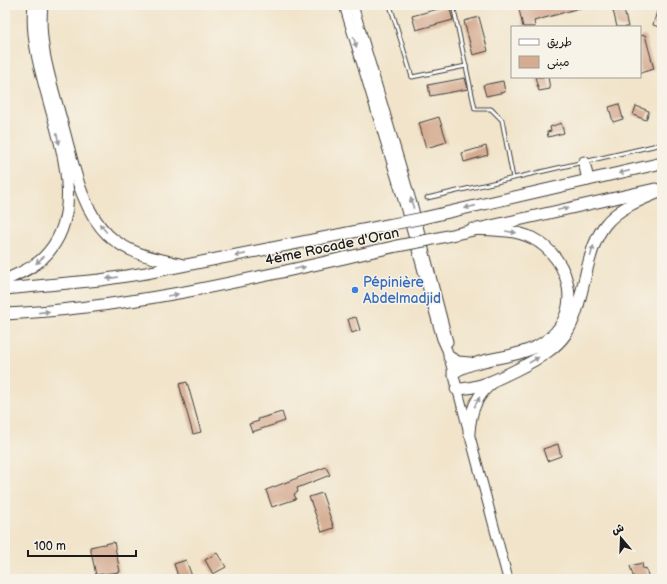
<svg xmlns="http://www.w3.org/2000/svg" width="667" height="584" viewBox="0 0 667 584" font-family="'Balsamiq Sans','Playpen Sans Arabic',sans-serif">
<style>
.building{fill:#d5ab92}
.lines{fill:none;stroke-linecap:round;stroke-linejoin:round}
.lane-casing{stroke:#3c3a36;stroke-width:5}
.secondary-casing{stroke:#3c3a36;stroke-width:11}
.highway-casing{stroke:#3c3a36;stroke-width:13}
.lane{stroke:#fff;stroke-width:3}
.secondary{stroke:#fff;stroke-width:9}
.highway{stroke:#fff;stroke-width:11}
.highway-bridge-casing{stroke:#3c3a36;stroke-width:13;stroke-linecap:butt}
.highway-bridge{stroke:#fff;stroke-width:11}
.oneway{fill:#999}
.shop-dot{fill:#3f7fe0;stroke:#f7f3e8;stroke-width:1.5}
.labels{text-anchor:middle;stroke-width:3;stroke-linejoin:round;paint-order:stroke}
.street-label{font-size:14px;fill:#1c1c1c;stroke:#f7f3e8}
.shop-label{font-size:14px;fill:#366cbe;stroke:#f7f3e8;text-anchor:start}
</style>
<rect width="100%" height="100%" fill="#f7f3e8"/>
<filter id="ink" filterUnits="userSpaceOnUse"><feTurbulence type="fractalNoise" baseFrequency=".025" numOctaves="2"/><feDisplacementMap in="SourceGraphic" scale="8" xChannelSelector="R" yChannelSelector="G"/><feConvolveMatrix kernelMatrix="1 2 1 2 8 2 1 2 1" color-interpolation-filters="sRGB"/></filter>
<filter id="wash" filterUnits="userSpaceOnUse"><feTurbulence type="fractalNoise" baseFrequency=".012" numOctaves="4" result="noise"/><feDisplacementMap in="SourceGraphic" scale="16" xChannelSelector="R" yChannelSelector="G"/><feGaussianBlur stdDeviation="0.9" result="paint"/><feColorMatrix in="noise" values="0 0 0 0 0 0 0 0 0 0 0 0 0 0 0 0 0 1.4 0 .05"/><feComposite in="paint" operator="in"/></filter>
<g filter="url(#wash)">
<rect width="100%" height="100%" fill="#f1e4ca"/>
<g id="blocks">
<g class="building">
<path d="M518 5H530V9L546 5H583V7L534 21 535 27H523Z"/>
<path d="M623 5 628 27H617L612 6Z"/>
<path d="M659 5H662V28L653 25Z"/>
<path d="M449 6 453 20 416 30 412 16Z"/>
<path d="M479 17 488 51 473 55 464 21Z"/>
<path d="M645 35 654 69 640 73V36Z"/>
<path d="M535 77H548L550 89 539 91Z"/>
<path d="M465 78 468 89 430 96 428 85Z"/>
<path d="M503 81 505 92 486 96 483 85Z"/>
<path d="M619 104 623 119 613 122 609 107Z"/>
<path d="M636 106 649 111 646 120 633 115Z"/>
<path d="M439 117 447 142 426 148 419 123Z"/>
<path d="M561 123 564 133 548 137 547 132 551 131 550 127Z"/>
<path d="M486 146 488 155 464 162 462 153Z"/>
<path d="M356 317 360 330 352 333 348 319Z"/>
<path d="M187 382 201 432 193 434 179 384Z"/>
<path d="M282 412 285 421 252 432 249 424 259 421 258 419Z"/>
<path d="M558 444 561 456 547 461 543 449Z"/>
<path d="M326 467 330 475 297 488 298 492 294 494 296 499 272 507 266 490Z"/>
<path d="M322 493 334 528 322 532 309 497Z"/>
<path d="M114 542 120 572 96 575 90 547Z"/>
<path d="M217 553 226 567 213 574 205 560Z"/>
<path d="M186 560 193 579H179L174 564Z"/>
<path d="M642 563 643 569 646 568 649 579H634L630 566Z"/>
</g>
</g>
</g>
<g filter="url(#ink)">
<use href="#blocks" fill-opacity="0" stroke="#3c3a36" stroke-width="1"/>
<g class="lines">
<g class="lane-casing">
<g id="lane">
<path d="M390 5 412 77 466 66"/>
<path d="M453 5 475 109H491L502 120 513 178"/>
<path d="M427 198 662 144"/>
</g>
</g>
<g class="secondary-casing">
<g id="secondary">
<path d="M344 5 404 203 442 339 447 350 508 579"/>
<path d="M353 5 413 207 448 342"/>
</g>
</g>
<g class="highway-casing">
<g id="highway">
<path d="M42 5C37 46 53 88 63 127 73 162 80 208 108 235 130 255 155 258 183 265"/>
<path d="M584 162 588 180"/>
<path d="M423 218 662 163"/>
<path d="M429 240 655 189"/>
<path d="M5 280C18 274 31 269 42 259 108 197 24 83 34 5"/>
<path d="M5 289 100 280 146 273 388 225"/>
<path d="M5 314C138 308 267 275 397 246"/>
<path d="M449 357 458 362 470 363"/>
<path d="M453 373C479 356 514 360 541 344 585 318 573 259 532 238 514 229 491 230 472 229"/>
<path d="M456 389C478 389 498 379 516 370 573 342 573 328 587 269 591 254 595 238 605 225 618 208 642 199 662 191"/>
<path d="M469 433C470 413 476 395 492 383"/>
</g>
</g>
<use href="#lane" class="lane"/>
<use href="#secondary" class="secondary"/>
<use href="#highway" class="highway"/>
<g class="highway-bridge-casing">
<g id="highway-bridge">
<path d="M388 225 423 218"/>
<path d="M397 246 429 240"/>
</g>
</g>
<use href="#highway-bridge" class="highway-bridge"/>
</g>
<defs><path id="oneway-solid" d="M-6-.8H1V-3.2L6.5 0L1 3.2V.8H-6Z"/></defs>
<g class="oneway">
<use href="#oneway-solid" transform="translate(355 42) rotate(73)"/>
<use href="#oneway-solid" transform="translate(58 139) rotate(75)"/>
<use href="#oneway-solid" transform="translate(624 172) rotate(167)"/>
<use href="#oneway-solid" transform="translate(412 203) rotate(-107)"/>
<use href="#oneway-solid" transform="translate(470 207) rotate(167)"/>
<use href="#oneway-solid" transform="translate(563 209) rotate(-12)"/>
<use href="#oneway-solid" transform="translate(103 228) rotate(-130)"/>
<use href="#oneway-solid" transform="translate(511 232) rotate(9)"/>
<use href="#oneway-solid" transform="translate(592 251) rotate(-73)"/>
<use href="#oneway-solid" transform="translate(240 255) rotate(169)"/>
<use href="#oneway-solid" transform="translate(40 260) rotate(138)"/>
<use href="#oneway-solid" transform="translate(300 268) rotate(-12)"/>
<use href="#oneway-solid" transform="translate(112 278) rotate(172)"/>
<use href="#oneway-solid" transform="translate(173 295) rotate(-10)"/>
<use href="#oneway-solid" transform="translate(44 312) rotate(-6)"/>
<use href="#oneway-solid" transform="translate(534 360) rotate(-30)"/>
<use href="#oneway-solid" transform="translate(477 402) rotate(-61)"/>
</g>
</g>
<circle class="shop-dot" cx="355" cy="290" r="4"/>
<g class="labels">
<g class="street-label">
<text transform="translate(332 246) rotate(-12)" y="5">4ème Rocade d'Oran</text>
</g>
<g class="shop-label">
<text x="363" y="287">Pépinière<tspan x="363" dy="16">Abdelmadjid</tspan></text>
</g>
</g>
<rect width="667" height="584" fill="none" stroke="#f7f3e8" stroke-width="20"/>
<rect x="511" y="26" width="130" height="52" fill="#f7f3e8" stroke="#9f9d96"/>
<rect x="519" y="39" width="20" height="6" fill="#ffffff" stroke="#9f9d96"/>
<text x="547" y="46" font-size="12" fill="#1c1c1c">طريق</text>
<rect x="519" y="56" width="20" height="12" fill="#d5ab92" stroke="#9f9d96"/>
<text x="547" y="66" font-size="12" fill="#1c1c1c">مبنى</text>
<g transform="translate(621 538) rotate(341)" stroke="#f7f3e8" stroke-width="3" paint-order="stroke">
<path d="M0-3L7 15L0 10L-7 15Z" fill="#1c1c1c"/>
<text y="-6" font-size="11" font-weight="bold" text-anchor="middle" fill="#1c1c1c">ش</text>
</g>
<path d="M28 550v6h108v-6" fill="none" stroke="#1c1c1c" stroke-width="2"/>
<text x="34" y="550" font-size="12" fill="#1c1c1c" stroke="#f7f3e8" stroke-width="3" paint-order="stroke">100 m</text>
</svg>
